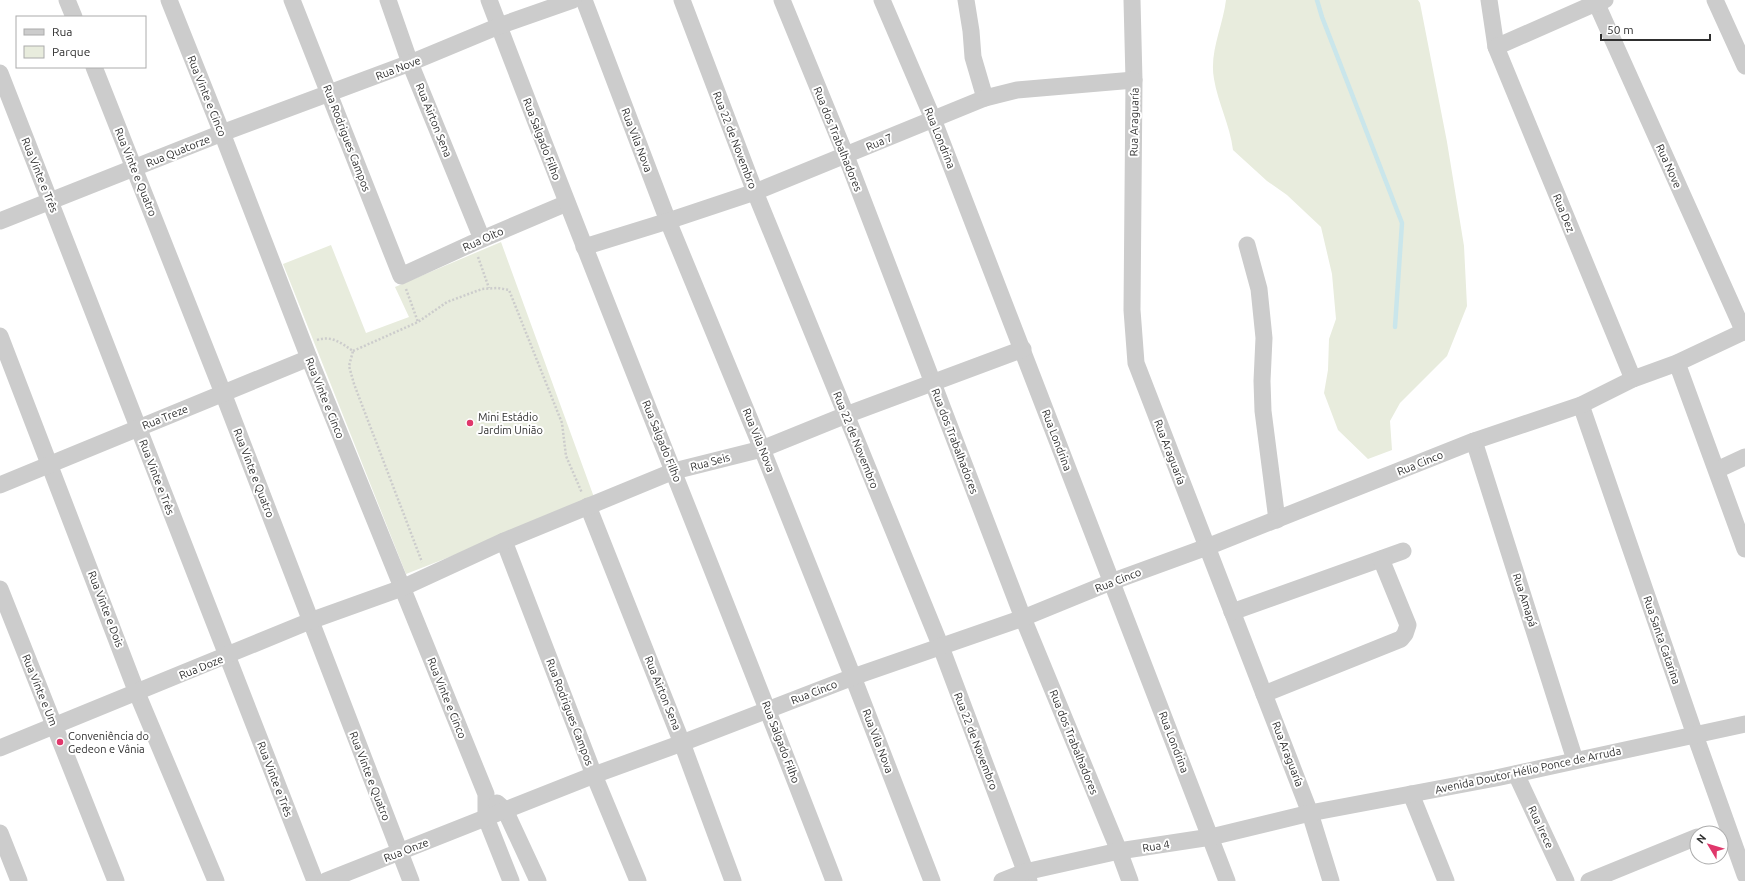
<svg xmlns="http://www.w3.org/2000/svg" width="1745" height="881" viewBox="0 0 1745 881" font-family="Ubuntu,sans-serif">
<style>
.green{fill:#e8ecdd}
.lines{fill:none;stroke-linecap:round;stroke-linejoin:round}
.stream{stroke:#cae6eb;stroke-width:4.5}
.path{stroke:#ccc;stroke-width:2.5;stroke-dasharray:2 2;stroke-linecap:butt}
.minor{stroke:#ccc;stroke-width:17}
.poi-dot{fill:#e0376b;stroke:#fff;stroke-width:1.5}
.labels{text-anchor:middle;stroke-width:4;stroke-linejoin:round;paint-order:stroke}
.street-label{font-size:11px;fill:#2f2f2f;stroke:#fff}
.poi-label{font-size:11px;fill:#2f2f2f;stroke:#fff;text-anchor:start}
</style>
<rect width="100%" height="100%" fill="#fff"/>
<g class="green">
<path d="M1226 0H1418L1420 3 1447 142 1464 246 1467 306 1447 356 1400 403 1390 421 1392 450 1368 459 1338 430 1324 393 1328 370 1329 339 1336 319 1332 274 1321 227 1287 195 1267 181 1233 150C1230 125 1218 103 1214 79 1209 52 1223 26 1226 0Z"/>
<path d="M501 242 595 500 406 574 283 264 331 245 366 333 409 317 395 287Z"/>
</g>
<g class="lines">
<path class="stream" d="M1317 0 1322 17 1402 223 1395 327"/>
<g class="path">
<path d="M478 257 489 288"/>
<path d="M406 289 418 322"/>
<path d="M317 340C332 335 341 343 353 351L349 366 354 384 422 562"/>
<path d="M353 351 418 322 447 302 482 289 498 288 509 290 562 423 566 456 582 493"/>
</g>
<g class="minor">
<path d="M67 0 74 17"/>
<path d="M169 0 222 133 309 358 486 794V818L511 881"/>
<path d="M292 0 401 276 473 243 567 203"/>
<path d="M388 0 410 63 482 239"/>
<path d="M489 0C601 295 721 587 834 881"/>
<path d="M584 0 668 221 762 449 853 677 932 881"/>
<path d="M682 0 755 192 941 647 1029 881"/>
<path d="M782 0 846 156 1023 618 1119 851 1130 881"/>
<path d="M882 0 933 119 1227 881"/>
<path d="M966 0 971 31 973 57 985 98"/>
<path d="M1132 0 1134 80 1132 310 1136 363 1310 813 1331 881"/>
<path d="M1489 0 1496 47"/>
<path d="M1595 0 1744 332"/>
<path d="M1605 0 1596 3 1496 47 1633 379"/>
<path d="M1715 0 1745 66"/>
<path d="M94 67 223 393 411 881"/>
<path d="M0 73 315 881"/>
<path d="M0 221 222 133 410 63 499 26 573 0"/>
<path d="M1247 245 1259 289 1264 338 1262 381 1263 411 1277 520"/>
<path d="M584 247 668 221 755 192 985 98 1017 90 1134 80"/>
<path d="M0 336 137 693 216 881"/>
<path d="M1677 363 1745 549"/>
<path d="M1581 405 1695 735 1745 875"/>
<path d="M1474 441 1575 760"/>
<path d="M1717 470 1745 457"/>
<path d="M0 485 309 358"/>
<path d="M588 506 682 743 733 881"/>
<path d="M504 541 594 775 638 881"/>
<path d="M0 589 116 881"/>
<path d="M1232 612 1403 551"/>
<path d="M1264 694 1401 639 1405 634 1408 625 1381 559"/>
<path d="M0 748 310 621 402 588 504 541 674 471 762 449 846 415 1023 349"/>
<path d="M1516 774 1566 881"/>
<path d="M1411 794 1446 881"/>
<path d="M497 803 505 810 538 881"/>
<path d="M0 833 19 881"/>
<path d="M326 881 594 775 682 743 853 677 1023 618 1111 582 1207 547 1474 441 1581 405 1633 379 1677 363 1745 331"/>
<path d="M1002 881 1025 872 1119 851 1211 837 1310 813 1496 778 1745 724"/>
<path d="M1589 881 1697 837"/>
</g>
</g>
<g class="poi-dot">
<circle cx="470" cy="423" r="4"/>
<circle cx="60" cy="742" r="4"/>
</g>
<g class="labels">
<g class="street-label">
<text transform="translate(398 68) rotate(-21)" y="4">Rua Nove</text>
<text transform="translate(207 96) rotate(68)" y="4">Rua Vinte e Cinco</text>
<text transform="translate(434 120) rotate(68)" y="4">Rua Airton Sena</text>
<text transform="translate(1134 122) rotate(-89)" y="4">Rua Araguaría</text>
<text transform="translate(347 138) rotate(69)" y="4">Rua Rodrigues Campos</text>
<text transform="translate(940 138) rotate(68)" y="4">Rua Londrina</text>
<text transform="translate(542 139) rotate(69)" y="4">Rua Salgado Filho</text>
<text transform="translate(838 139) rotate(68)" y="4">Rua dos Trabalhadores</text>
<text transform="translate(637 140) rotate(69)" y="4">Rua Vila Nova</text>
<text transform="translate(735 140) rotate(69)" y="4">Rua 22 de Novembro</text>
<text transform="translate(879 142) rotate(-23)" y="4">Rua 7</text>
<text transform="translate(178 151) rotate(-22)" y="4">Rua Quatorze</text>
<text transform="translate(1669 166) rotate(66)" y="4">Rua Nove</text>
<text transform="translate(136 172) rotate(68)" y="4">Rua Vinte e Quatro</text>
<text transform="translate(40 175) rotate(68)" y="4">Rua Vinte e Três</text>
<text transform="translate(1564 213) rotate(68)" y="4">Rua Dez</text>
<text transform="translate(483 239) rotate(-24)" y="4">Rua Oito</text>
<text transform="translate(325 398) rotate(68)" y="4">Rua Vinte e Cinco</text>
<text transform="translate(165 417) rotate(-22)" y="4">Rua Treze</text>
<text transform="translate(759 440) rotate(68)" y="4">Rua Vila Nova</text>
<text transform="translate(856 440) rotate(68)" y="4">Rua 22 de Novembro</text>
<text transform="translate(1057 440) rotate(69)" y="4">Rua Londrina</text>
<text transform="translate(662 441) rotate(68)" y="4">Rua Salgado Filho</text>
<text transform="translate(955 441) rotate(69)" y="4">Rua dos Trabalhadores</text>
<text transform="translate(1170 452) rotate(69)" y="4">Rua Araguaría</text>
<text transform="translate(710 462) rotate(-15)" y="4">Rua Seis</text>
<text transform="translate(1420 463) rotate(-22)" y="4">Rua Cinco</text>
<text transform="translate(254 473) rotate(69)" y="4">Rua Vinte e Quatro</text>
<text transform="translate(157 477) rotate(69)" y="4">Rua Vinte e Três</text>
<text transform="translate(1118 580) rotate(-21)" y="4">Rua Cinco</text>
<text transform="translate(1525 600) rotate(72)" y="4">Rua Amapá</text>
<text transform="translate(106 609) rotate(69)" y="4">Rua Vinte e Dois</text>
<text transform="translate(1662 640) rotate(71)" y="4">Rua Santa Catarina</text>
<text transform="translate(201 667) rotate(-22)" y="4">Rua Doze</text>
<text transform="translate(40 690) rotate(68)" y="4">Rua Vinte e Um</text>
<text transform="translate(814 692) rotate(-21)" y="4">Rua Cinco</text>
<text transform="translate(663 693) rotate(68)" y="4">Rua Airton Sena</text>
<text transform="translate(447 698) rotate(68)" y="4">Rua Vinte e Cinco</text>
<text transform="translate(570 712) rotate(69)" y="4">Rua Rodrigues Campos</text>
<text transform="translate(878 741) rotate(69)" y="4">Rua Vila Nova</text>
<text transform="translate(976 741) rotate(69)" y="4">Rua 22 de Novembro</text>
<text transform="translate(781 742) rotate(69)" y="4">Rua Salgado Filho</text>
<text transform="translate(1074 742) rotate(68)" y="4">Rua dos Trabalhadores</text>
<text transform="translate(1174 742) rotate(69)" y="4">Rua Londrina</text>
<text transform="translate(1288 754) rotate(69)" y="4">Rua Araguaría</text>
<text transform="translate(1528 770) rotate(-12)" y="4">Avenida Doutor Hélio Ponce de Arruda</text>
<text transform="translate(370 776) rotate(69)" y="4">Rua Vinte e Quatro</text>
<text transform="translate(275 779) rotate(69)" y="4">Rua Vinte e Três</text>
<text transform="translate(1541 827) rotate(65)" y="4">Rua Irece</text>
<text transform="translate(1156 846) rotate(-9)" y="4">Rua 4</text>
<text transform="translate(406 850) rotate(-21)" y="4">Rua Onze</text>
</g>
<g class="poi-label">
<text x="478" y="421">Mini Estádio<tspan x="478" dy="13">Jardim União</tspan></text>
<text x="68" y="740">Conveniência do<tspan x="68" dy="13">Gedeon e Vânia</tspan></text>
</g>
</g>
<rect x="16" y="16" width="130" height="52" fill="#ffffff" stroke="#acacac"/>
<rect x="24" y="29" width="20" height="6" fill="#cccccc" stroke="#acacac"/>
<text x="52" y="36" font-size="12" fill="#2f2f2f">Rua</text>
<rect x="24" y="46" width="20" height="12" fill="#e8ecdd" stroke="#acacac"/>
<text x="52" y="56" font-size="12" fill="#2f2f2f">Parque</text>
<g transform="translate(1709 845) rotate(308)"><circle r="19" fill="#ffffff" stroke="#acacac"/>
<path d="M0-3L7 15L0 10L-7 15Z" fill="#e0376b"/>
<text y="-6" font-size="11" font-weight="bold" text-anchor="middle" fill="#2f2f2f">N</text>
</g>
<path d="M1601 34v6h109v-6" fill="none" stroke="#2f2f2f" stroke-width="2"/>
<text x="1607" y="34" font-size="12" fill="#2f2f2f" stroke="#ffffff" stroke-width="3" paint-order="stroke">50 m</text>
</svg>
